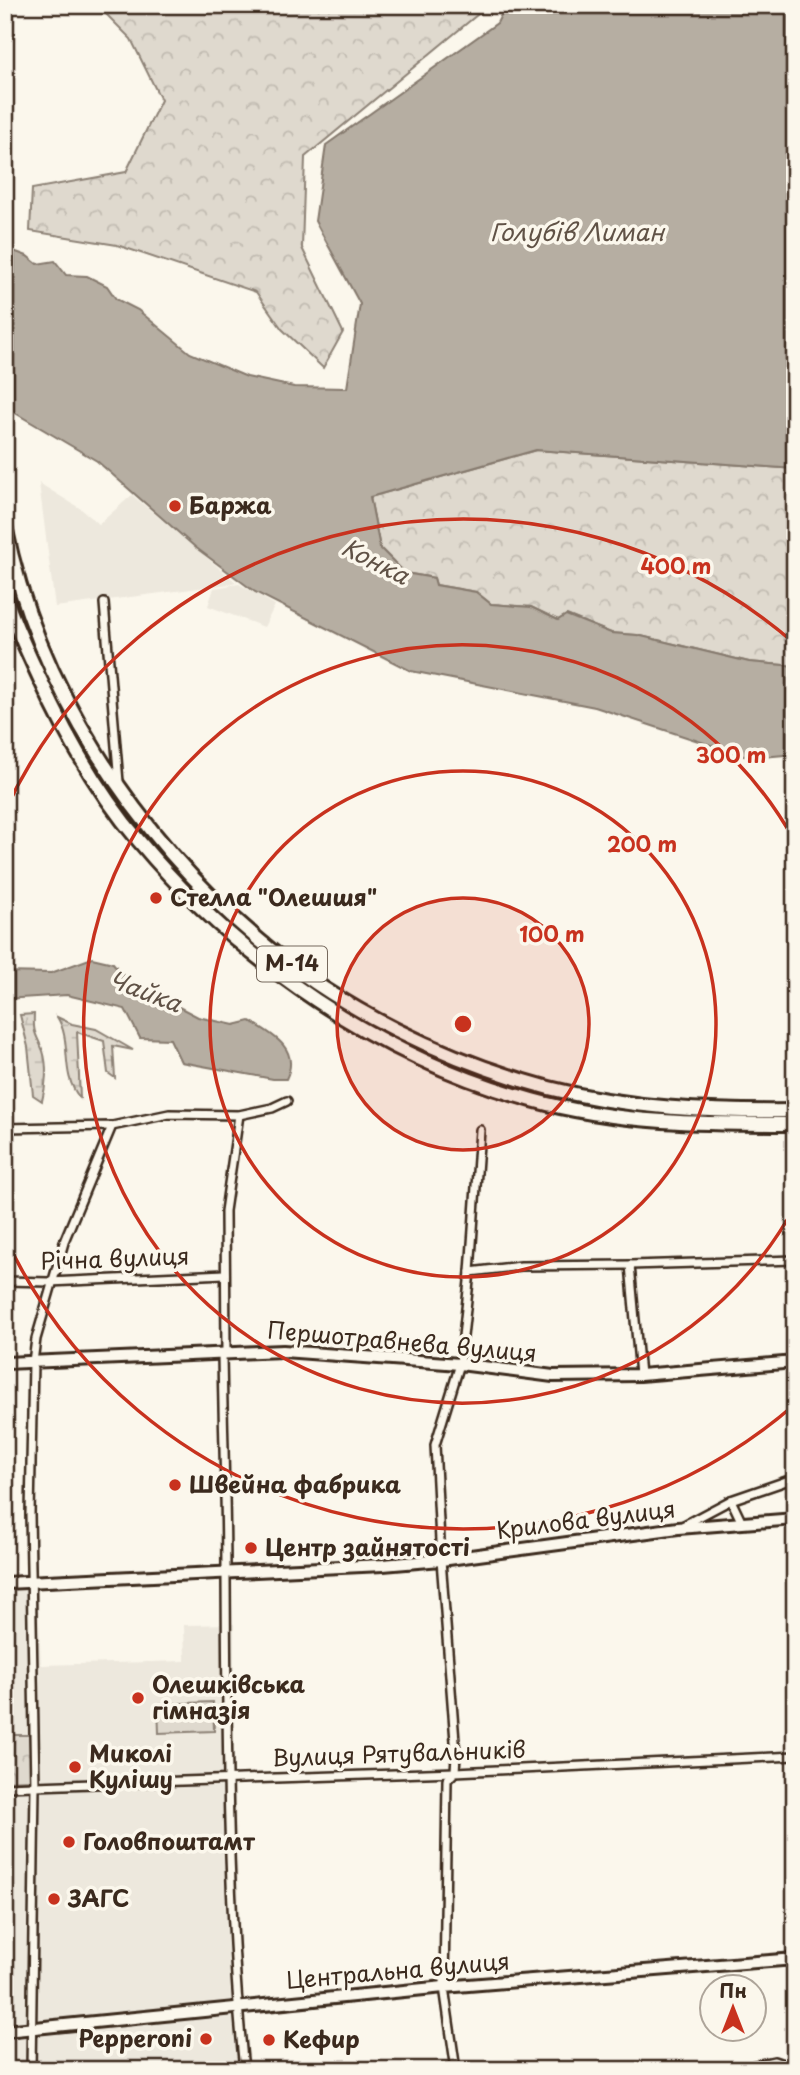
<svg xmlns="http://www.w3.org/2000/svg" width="800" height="2075" viewBox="0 0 800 2075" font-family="'Playpen Sans',sans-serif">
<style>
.built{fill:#ede8dd}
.grass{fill:#dfd9ce;stroke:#8d8276;stroke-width:2}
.forest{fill:url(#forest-crowns);stroke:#8d8276;stroke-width:2}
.wetland{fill:url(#wetland-marsh);stroke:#8d8276;stroke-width:2}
.water{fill:#b6aea2;stroke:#85796d;stroke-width:2}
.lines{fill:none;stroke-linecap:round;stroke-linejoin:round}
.street-casing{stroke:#3b2a1e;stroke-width:12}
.secondary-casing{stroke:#3b2a1e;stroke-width:16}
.highway-casing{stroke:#3b2a1e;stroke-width:18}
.street{stroke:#fbf7ec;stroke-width:7}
.secondary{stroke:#fbf7ec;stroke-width:10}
.highway{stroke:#fbf7ec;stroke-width:12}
.ring{fill:none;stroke:#c8321e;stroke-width:3.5}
.poi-dot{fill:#c8321e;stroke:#fbf7ec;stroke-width:2.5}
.labels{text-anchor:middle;stroke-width:7;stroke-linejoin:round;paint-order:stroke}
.shield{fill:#fbf7ec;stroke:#75685c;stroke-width:2}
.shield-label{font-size:21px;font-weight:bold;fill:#3b2a1e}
.poi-label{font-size:23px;font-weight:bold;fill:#3b2a1e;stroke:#fbf7ec;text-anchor:start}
.street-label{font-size:23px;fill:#3b2a1e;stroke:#fbf7ec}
.water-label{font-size:24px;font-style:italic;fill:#605246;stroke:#fbf7ec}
.centre{fill:#c8321e;stroke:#fbf7ec;stroke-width:3.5}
.ring-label{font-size:21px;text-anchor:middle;font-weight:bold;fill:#c8321e;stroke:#fbf7ec;stroke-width:7;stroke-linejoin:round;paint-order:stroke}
</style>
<defs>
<pattern id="forest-crowns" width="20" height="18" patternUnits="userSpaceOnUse" patternTransform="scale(1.75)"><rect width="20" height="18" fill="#dfd9ce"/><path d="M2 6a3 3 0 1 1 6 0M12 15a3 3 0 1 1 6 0" fill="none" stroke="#c0bab0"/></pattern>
<pattern id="wetland-marsh" width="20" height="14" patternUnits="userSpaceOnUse" patternTransform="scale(1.75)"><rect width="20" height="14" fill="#dfd9ce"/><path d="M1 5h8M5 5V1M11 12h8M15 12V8" fill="none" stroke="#c0bab0"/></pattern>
</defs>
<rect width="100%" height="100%" fill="#fbf7ec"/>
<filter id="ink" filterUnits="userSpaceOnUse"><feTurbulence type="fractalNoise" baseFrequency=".0143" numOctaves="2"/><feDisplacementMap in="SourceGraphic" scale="14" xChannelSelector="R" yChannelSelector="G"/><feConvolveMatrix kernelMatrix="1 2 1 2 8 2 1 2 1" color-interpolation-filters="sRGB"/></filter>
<g filter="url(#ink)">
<g class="built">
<path d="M39 483 81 509 99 524 132 495 237 583 55 607Z"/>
<path d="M239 584 275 605 264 627 208 606 214 588Z"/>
<path d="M37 1573 41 1665 185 1661 184 1625 234 1624V1775L243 1997 251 2070H5V1574Z"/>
</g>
<path class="grass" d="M213 1702 214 1731 159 1733 158 1704Z"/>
<g class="forest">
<path d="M97 5H489L305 157 302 248 343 332 323 368 282 329 256 292 117 245 30 231 32 189 126 172 161 100 131 39Z"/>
<path d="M536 450 795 469V666L749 662 637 635 611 633 567 615 558 620 531 607 491 604 476 592 436 585 434 578 405 573 380 548 370 497Z"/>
<path d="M11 1681 12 1735H31L32 1780 5 1781V1682Z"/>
</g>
<g class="wetland">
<path d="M34 1014C33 1035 36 1033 43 1051 48 1066 46 1086 42 1101L33 1095 28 1047 20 1015Z"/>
<path d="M57 1017 72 1024 96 1029 133 1050 113 1046 115 1078 108 1073 104 1041 77 1032 80 1098C59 1074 73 1041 57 1017Z"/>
</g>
<g class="water">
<path d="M506 5H795V469L536 450 370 497 380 548 405 573 434 578 436 585 476 592 491 604 531 607 558 620 566 615 611 633 637 635 749 662 795 666V754L750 758 595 707 411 671 255 592 195 547 97 461 5 407V245L8 249 27 256 37 264 55 261 66 275 87 276 107 286 116 299 138 310 190 353 247 377 294 387 347 388 360 304 315 221 326 145 497 23Z"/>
<path d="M92 958 113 963 127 980 198 1017 234 1025 250 1021C272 1034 301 1049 286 1079H273L181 1062 170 1039 140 1038 125 1009 67 995 5 999V972L51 973Z"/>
</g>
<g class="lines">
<g class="street-casing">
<g id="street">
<path d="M104 603 119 782"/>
<path d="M5 1128 112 1126 169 1114 239 1115 272 1108 287 1101"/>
<path d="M630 1265 640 1375"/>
<path d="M470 1272 521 1266 630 1265 795 1260"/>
<path d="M5 1281 49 1282 225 1274"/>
<path d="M222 1353C223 1427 226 1502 226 1576 227 1741 227 1906 244 2070"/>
<path d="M226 1353 225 1211 239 1115"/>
<path d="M731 1500 742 1523"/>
<path d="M682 1526 731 1500 795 1478"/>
<path d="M5 1787 455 1772 795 1756"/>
<path d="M31 2070 35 1786 30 1514 33 1362 36 1339 65 1239 112 1126"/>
<path d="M456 2070 444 1987 447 1780 455 1772 456 1754 441 1560 435 1445 460 1364 470 1272 480 1130"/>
<path d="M733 2070 774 2061 795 2068"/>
</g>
</g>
<g class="secondary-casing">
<g id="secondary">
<path d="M5 1363 283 1351 460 1364 553 1376 640 1375 795 1362"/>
<path d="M5 1583 383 1565 441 1560 678 1528 795 1519"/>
<path d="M5 2031 444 1987 795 1959"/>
</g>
</g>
<g class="highway-casing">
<g id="highway">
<path d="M5 526C37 687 135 835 259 940 341 1010 446 1060 549 1088 630 1109 712 1112 795 1111"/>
<path d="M5 596C14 624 27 651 40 679 66 736 98 793 139 841 240 962 379 1058 532 1100 618 1124 706 1124 795 1124"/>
</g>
</g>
<use href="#street" class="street"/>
<use href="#secondary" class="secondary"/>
<use href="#highway" class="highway"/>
</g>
</g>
<circle cx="463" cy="1024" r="126" fill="#c8321e" fill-opacity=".12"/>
<g class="ring">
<circle cx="463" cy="1024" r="126"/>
<circle cx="463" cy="1024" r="253"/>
<path d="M794 1208A379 379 0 1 1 794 840"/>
<path d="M794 1405A505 505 0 0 1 5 1237M5 811A505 505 0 0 1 794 643"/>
</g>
<g class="poi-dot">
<circle cx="175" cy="506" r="7"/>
<circle cx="156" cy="898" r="7"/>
<circle cx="175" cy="1485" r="7"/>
<circle cx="251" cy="1548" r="7"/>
<circle cx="138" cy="1698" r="7"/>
<circle cx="75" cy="1767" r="7"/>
<circle cx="69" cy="1842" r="7"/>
<circle cx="54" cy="1899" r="7"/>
<circle cx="206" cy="2039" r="7"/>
<circle cx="269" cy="2040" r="7"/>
</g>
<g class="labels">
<rect class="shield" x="257" y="946.5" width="70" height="35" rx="5"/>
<g class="shield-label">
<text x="292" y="971">М-14</text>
</g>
<g class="poi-label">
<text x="189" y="514">Баржа</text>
<text x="170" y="906">Стелла "Олешшя"</text>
<text x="189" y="1493">Швейна фабрика</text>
<text x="265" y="1556">Центр зайнятості</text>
<text x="152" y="1693">Олешківська<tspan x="152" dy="26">гімназія</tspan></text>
<text x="89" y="1762">Миколі<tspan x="89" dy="26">Кулішу</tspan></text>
<text x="83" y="1850">Головпоштамт</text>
<text x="68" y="1907">ЗАГС</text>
<text x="192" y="2047" text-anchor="end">Pepperoni</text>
<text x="283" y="2048">Кефир</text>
</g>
<g class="street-label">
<text transform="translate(115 1259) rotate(-2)" y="8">Річна вулиця</text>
<text transform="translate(402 1342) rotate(5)" y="8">Першотравнева вулиця</text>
<text transform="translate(586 1520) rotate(-7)" y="8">Крилова вулиця</text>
<text transform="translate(399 1754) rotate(-2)" y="8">Вулиця Рятувальників</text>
<text transform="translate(398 1971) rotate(-5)" y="8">Центральна вулиця</text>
</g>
<g class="water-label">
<text x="577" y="241">Голубів Лиман</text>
<text transform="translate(375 562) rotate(27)" y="8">Конка</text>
<text transform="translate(145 992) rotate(21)" y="8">Чайка</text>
</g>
</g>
<circle cx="463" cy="1024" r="10" class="centre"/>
<g class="ring-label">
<text x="676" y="574">400 m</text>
<text x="731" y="763">300 m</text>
<text x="642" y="852">200 m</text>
<text x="552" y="942">100 m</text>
</g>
<rect width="800" height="2075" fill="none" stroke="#fbf7ec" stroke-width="28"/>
<rect x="14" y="14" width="772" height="2047" fill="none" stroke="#3b2a1e" stroke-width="2.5" filter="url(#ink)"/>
<g transform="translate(733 2008)"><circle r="33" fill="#fbf7ec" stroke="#aea59a" stroke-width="2"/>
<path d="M0-5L12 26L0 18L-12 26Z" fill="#c8321e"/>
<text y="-10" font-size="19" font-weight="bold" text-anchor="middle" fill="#3b2a1e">Пн</text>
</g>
</svg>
